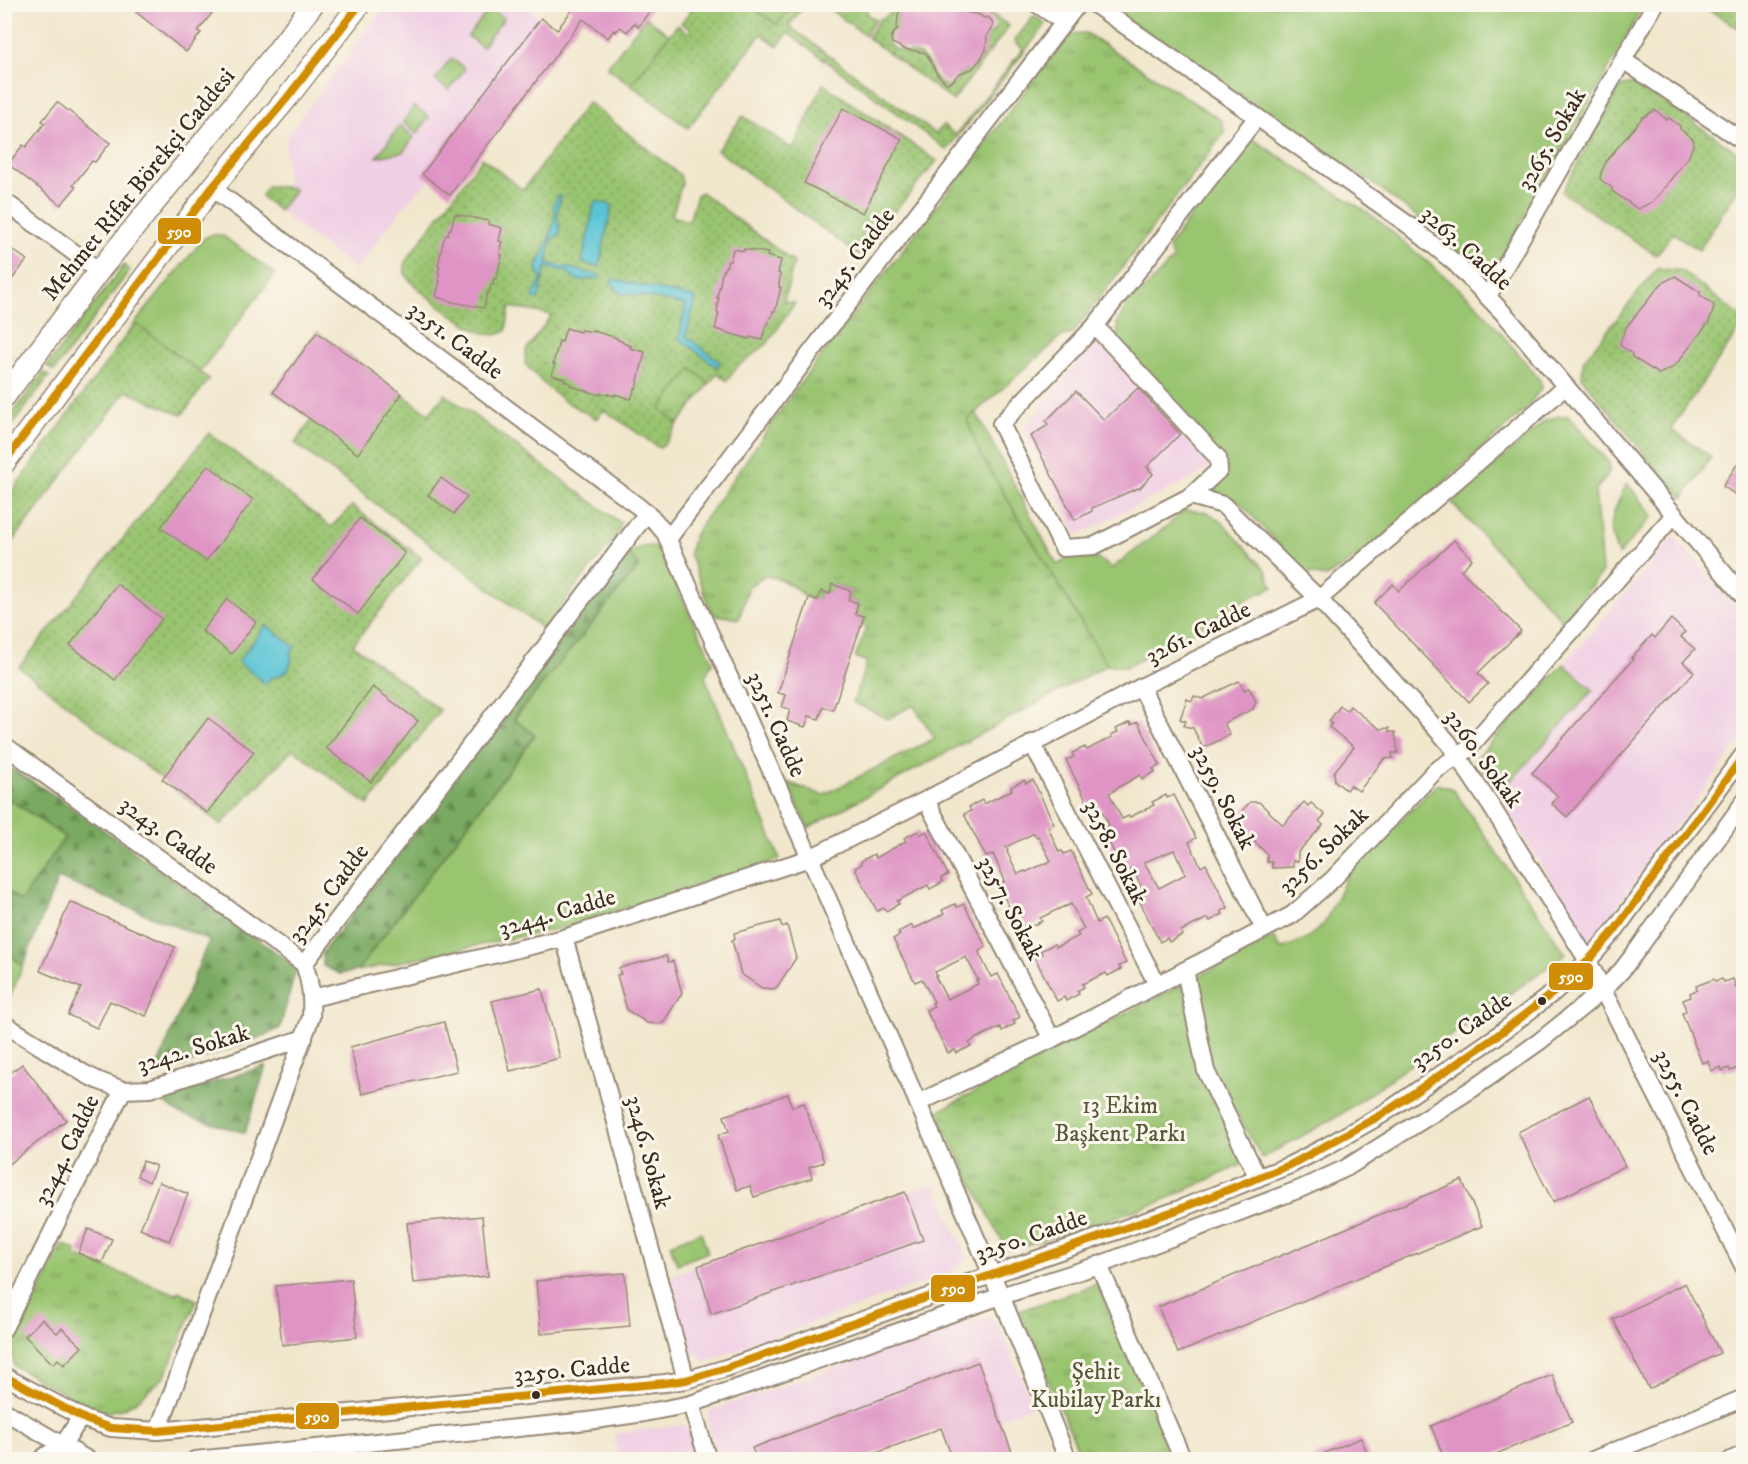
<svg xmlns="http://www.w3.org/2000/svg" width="1748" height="1464" viewBox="0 0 1748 1464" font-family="'IM FELL DW Pica',serif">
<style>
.built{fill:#f0d0e4}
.grass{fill:#99c470;stroke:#6a7747;stroke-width:1.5}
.forest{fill:url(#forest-firs);stroke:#5a6a40;stroke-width:1.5}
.park{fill:url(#park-tufts);stroke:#6a7747;stroke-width:1.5}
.garden{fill:url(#garden-dots);stroke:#6a7747;stroke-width:1.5}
.water{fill:#5ac4d6;stroke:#4a777a;stroke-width:1.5}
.building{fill:#df94c5;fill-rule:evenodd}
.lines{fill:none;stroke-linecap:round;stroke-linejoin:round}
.minor-casing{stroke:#968876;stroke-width:20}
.major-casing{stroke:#968876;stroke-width:24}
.minor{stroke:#fff;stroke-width:16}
.major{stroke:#fff;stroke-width:21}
.bus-1-casing{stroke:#fbf7ec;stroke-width:12}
.bus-1{stroke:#d18d06;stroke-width:8}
.bus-dot{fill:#3b2a1e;stroke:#fbf7ec;stroke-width:2}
.labels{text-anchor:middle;stroke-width:6;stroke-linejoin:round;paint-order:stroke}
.street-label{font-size:24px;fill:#3b2a1e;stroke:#fbf7ec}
.park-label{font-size:24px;fill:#575837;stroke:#fbf7ec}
.line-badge{stroke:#fbf7ec;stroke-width:2}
.badge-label{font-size:16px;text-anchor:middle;font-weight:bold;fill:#fff}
</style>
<defs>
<pattern id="forest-firs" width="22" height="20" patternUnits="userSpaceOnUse" patternTransform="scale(1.5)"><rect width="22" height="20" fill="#7aaa62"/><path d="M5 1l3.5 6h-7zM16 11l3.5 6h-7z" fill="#658b50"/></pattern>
<pattern id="park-tufts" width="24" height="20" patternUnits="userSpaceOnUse" patternTransform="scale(1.5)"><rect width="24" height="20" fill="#99c470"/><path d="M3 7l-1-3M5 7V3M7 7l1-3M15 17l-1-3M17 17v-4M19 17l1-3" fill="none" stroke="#7e9f5b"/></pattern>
<pattern id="garden-dots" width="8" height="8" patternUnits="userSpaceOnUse" patternTransform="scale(1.5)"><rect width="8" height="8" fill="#99c470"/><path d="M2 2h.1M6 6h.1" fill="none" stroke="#7e9f5b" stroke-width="1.8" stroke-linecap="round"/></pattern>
</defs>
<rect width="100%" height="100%" fill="#fbf7ec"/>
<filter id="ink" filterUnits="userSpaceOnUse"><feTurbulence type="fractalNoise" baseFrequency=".0167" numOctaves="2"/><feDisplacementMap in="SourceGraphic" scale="12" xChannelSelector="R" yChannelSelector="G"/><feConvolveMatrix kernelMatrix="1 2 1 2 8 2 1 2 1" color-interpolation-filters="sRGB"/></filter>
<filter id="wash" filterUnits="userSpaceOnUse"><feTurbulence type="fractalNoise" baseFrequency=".008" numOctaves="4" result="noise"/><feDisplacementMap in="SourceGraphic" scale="24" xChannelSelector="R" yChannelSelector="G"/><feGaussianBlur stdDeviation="1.35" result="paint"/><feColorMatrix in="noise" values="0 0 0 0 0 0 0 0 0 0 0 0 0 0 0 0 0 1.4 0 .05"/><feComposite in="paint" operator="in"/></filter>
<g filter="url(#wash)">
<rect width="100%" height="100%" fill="#f1e7cd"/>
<g class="built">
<path d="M386 5H523L552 26 429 180 403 207 356 270 262 198 261 194 266 188 269 186 287 187 285 144 289 133Z"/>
<path d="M1096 339 1210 465 1209 470 1077 535 1024 430Z"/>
<path d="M1674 537 1743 615V737L1589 945 1498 795 1593 690 1564 664Z"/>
<path d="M935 1185 968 1261H964L954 1268 953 1272 707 1361H704L688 1348 669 1276 905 1192Z"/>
<path d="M983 1318H989L994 1320 999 1325 1033 1406 946 1440 941 1428 859 1460 720 1459 707 1422 709 1413 712 1410Z"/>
<path d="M679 1425 684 1426 690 1431 699 1459H617L614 1434Z"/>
</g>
<g class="grass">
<path d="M750 5H792L777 25Z"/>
<path d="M1117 5H1643L1619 51 1495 268 1484 270 1475 266 1427 224 1375 185 1120 15Z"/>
<path d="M490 8 504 18 482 47 468 36Z"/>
<path d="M646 17 669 35 631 85 607 67Z"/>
<path d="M451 58 465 69 449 90 435 80Z"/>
<path d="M414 106 429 117 417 134 403 122Z"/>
<path d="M400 125 414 137 403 152 377 157Z"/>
<path d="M1254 140 1373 216 1476 303 1540 380 1542 387 1525 410 1366 552 1326 577 1305 573 1242 505 1206 487 1224 476 1118 343 1117 324 1127 303 1146 288 1173 259 1168 247 1245 141Z"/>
<path d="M213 234 223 236 275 274 200 372 135 323 204 238Z"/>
<path d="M124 265 130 270 54 371 47 366Z"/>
<path d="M44 372 49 376 5 435V423Z"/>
<path d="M976 412 1057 565 1070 556 1099 559 1112 568 1167 526 1185 510 1207 512 1222 522 1266 570 1273 587 1247 599 1182 638 1126 667 1107 665 979 452 967 420Z"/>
<path d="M1559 416H1569L1609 463C1612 476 1601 482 1595 491L1602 572 1563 621 1452 503 1545 421Z"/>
<path d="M1627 483 1653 516 1618 555 1610 530 1615 509Z"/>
<path d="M656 546 713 661 705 677 780 859 570 926 357 971 535 736 514 719 639 566 628 553 642 547Z"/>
<path d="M1564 664 1593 690 1498 795 1475 760Z"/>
<path d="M1437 784 1453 789 1566 954 1338 1116 1262 1158 1212 1071 1193 985 1196 978 1274 937 1281 949 1306 939 1324 924 1348 874Z"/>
<path d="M4 796 65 837 21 901 5 890Z"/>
<path d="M4 950 23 966 5 1009H4Z"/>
<path d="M701 1232 708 1252 677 1264 670 1244Z"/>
</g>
<g class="forest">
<path d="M628 553 639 566 514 719 535 735 357 971 340 974 323 966 322 953Z"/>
<path d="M5 765 60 799 291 963 296 970 280 1028 269 1034 153 1077 209 940 58 878 23 966 5 950V890L21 901 65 837 5 796Z"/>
<path d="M266 1066 245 1133 181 1114 158 1099Z"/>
</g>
<g class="park">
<path d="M1086 33 1221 120 1225 132 1072 334 1062 336 967 420 979 452 1107 665 808 828 787 782 823 795 935 738 913 705 888 719 853 702 867 662 855 657 867 628 861 625 863 616 855 614 858 603 848 600 851 591 833 584 830 594 821 591 818 600 804 596 797 589 780 579 766 576 749 586 739 619 712 614 689 553 694 535 796 389 1069 34Z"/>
<path d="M691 368 710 383 678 424 659 410Z"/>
<path d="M1182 984 1243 1164 1157 1203 1048 1239 1010 1249 1004 1245 936 1112Z"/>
<path d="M62 1244 76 1250 75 1256 176 1294 178 1291 197 1300 165 1376 139 1399 125 1408 108 1412 91 1408 14 1366 12 1349Z"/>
<path d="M1097 1284 1174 1459H1082L1019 1311Z"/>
</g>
<g class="garden">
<path d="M695 5H750L777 25 792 5H804L789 26 936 134 943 125 956 135 1023 49 1016 43 1015 40 1034 16 1046 24 947 150 788 33 778 46 761 34 688 128 631 85 677 25 688 33 691 29 681 23Z"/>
<path d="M824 5H865L869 16 876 19 865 35Z"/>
<path d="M893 5H903L898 15V29L893 30 888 37 889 45 896 50 900 49 906 54 908 52C921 54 926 58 932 70L931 73 945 86 953 85 958 79V74C978 70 987 54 986 34H991L996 27 995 19 988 14 984 15 978 10 976 12 964 9 968 5H979L1009 26 953 101 867 37 880 19C888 17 892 13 893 5Z"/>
<path d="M1701 5H1743V31Z"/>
<path d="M1636 83 1743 156V181L1699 250 1673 233 1656 255 1562 192 1620 87Z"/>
<path d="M823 84 937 161 858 255 717 150 743 116 793 149Z"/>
<path d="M588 102 680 175 682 183 672 216 689 221 697 195 701 192 794 262 784 301 795 303 767 344 737 367 727 381 717 373 710 383 691 369 660 409 678 424 663 446 659 448 604 410 597 419 564 401 547 387 525 364 526 350 552 315 510 307 506 331C499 334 495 336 488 334 473 332 410 287 405 273 404 268 405 264 407 259L482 158 523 190Z"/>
<path d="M269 186 287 187 295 190 279 211 261 196 266 188Z"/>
<path d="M1657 269 1680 270 1743 318V324L1671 429 1711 457 1683 498 1650 461 1582 378 1583 361Z"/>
<path d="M135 323 209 379 182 415 126 391 5 552V501Z"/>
<path d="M317 332 429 414 445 394 621 523 617 535 543 629 295 443 312 420 273 392Z"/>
<path d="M209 433 331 527 352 506 422 558 353 645 440 710 368 805 293 749 221 825 19 667Z"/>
</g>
<g class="water">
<path d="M558 196H561L557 213 560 233 551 240 547 263 600 275 599 279H589L583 281 574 279 566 271 546 267 538 300 534 299 533 296 541 281 537 267C543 253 560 221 553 206Z"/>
<path d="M595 201 612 205 599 267 582 263Z"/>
<path d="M613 279 696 298 686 336 720 362 717 367 679 338 686 305 631 294C619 295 617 291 611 281Z"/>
<path d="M266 625 295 647 290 653 292 659 288 670 277 677H271L266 684 238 662Z"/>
</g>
<g id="blocks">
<g class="building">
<path d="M126 4H219L198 31 201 33 186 52Z"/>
<path d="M564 4H655L638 27 634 23 627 32 620 27 616 32 614 30 608 38 583 19 450 195 422 174 541 18 557 30 572 10Z"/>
<path d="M903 4H955L958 10 980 15 984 18 988 17 992 21 993 27 987 35 986 50 980 60 972 69 958 74 952 82 946 83 937 74 926 53 904 49 892 43 891 37 897 29 898 15Z"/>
<path d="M57 102 110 143 95 162 92 161 73 185 76 187 61 205 8 164 23 145 26 147 45 123 42 121Z"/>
<path d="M843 108 902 139 863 213 804 183Z"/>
<path d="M1655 110 1667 120 1669 118 1680 126V129L1694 140 1693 145 1689 156 1658 196 1652 202 1638 209 1612 191V188L1600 179 1601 173 1607 160 1642 118Z"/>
<path d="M455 214 489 221 488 224 502 228 499 241 502 242 500 248 501 249 500 255H502L496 279 494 278 493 285H491L489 293H487L484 308 447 301V300L436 297 440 281 438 280 440 274 438 273 440 266H438L443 242 446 235H448L449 229H451Z"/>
<path d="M4 244 27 260 4 290Z"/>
<path d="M733 249 744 251V249L768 253 767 256 781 260 778 273 780 274 779 287 781 288 775 311H773L772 317H770L768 325H766L762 340 750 337 749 339 715 329 719 313H717L718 306H717L719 298H717L722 274 725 267H726L728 261H730Z"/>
<path d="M1675 276 1700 292V295L1714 305 1713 311 1709 322 1678 362 1672 368 1659 374 1632 357V354L1620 345 1621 339 1627 326 1662 283Z"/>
<path d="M566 328 580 332 581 330 594 332V331L617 338V339L623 342V343L631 346 630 348 645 352 636 389 635 388 631 399 615 394V396L608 394V395L601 393 600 395 577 388 570 385V383L564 381 565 379 552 375 555 364H553L559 341 562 342Z"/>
<path d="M317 332 402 394 358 454 273 392Z"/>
<path d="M1138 388 1180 434 1147 467 1153 474 1139 489 1138 488 1092 508V511L1075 520 1031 436 1048 425 1046 421 1076 391 1104 420Z"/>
<path d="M1743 455V500L1723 486Z"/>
<path d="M208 465 253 500 206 561 161 527Z"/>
<path d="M441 478 467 497 454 514 428 495Z"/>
<path d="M360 518 405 553 358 614 313 579Z"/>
<path d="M1454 540 1472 559 1461 570 1521 631 1478 673 1488 684 1469 702 1374 603 1393 584 1399 591Z"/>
<path d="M117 584 162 619 115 680 70 645Z"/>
<path d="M832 584 851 591 848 600 858 603 855 614 864 616 833 710 823 707 819 719 809 716 805 727 787 721 790 709 782 707 786 695 778 693 809 598 818 600 821 591 830 594Z"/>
<path d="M227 599 256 622 232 654 202 631Z"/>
<path d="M1671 619 1685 632 1681 637 1695 649 1683 662 1694 672 1567 817 1552 804 1558 796 1532 773 1633 659 1631 658 1652 635 1655 638Z"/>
<path d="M1239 681 1244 690 1249 688 1256 701 1253 709 1224 723 1230 735 1203 748 1193 728 1184 726 1186 721 1180 719 1187 699 1192 701 1194 696 1202 699Z"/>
<path d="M373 687 418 721 371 782 326 748Z"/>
<path d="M1340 706 1347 711 1350 706 1380 729 1389 728V732H1395L1398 753H1392L1393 758 1384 759 1359 791 1350 785 1346 790 1335 781 1334 772 1354 747 1329 727 1332 723 1329 721Z"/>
<path d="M208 718 254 752 207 813 162 779Z"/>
<path d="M1130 722 1131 725 1138 722 1160 765 1153 769 1155 772 1142 779 1140 775 1115 789V790L1109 793 1122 819 1129 816 1130 817 1154 805 1152 802 1166 795 1167 798 1174 795 1196 838 1189 842 1201 867 1206 864 1228 908 1221 911 1223 914 1210 921 1208 918 1181 931 1182 935 1169 942 1167 938 1160 942 1138 898 1145 895 1134 872 1131 869 1124 872 1102 829 1109 825 1098 803 1095 800 1088 804 1066 760 1074 757 1072 753 1085 747 1087 750 1112 737 1111 735 1118 732 1116 729ZM1174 850 1186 874 1159 888 1144 862Z"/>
<path d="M1024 780 1026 783 1033 780 1054 824 1048 827 1059 852 1062 851 1064 854 1071 851 1092 894 1086 897 1097 923 1104 919 1126 963 1119 966 1121 969 1108 976 1106 973 1082 984 1084 987 1077 991 1079 994 1066 1001 1064 997 1057 1001 1035 958 1042 954 1040 951 1054 944 1056 947 1079 936 1077 933 1084 929 1071 904 1065 907V906L1040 918 1042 921 1028 928 1027 924 1020 928 998 885 1005 881 993 854 986 857 964 814 971 811 969 807 982 800 984 804 1012 790 1011 787ZM1034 833 1036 837 1038 836 1051 861 1026 872 1025 871 1018 874 1007 852 1008 851 1006 847Z"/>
<path d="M1250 802H1259L1283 825 1304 802 1308 806 1311 803 1325 815 1319 821 1323 825 1298 852V861H1293V867L1272 868V862H1267V854L1237 824 1245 816 1240 813Z"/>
<path d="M918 831 920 835 926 831 948 875 941 878 943 882 930 889 928 885 897 901 899 904 886 911 884 908 877 911 855 868 862 864 861 861 874 854 876 858 899 845 906 841 904 838Z"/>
<path d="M70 902 175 947 146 1016 110 1001 97 1028 68 1015 81 988 40 971Z"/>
<path d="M955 904 957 907 964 904 986 947 979 951 980 955 991 977 998 974 1020 1017 1013 1021 1015 1024 1002 1031 1000 1027 975 1039 969 1043 971 1046 957 1053 955 1050 948 1053 926 1010 934 1006 932 1003 934 1002 922 979 915 982 893 939 900 935 898 932 912 925 913 929 920 926 944 914 942 910ZM966 957 978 980H976L978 984 947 999 935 976H937L935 972Z"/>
<path d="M780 921 782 927 787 925 796 958 777 987 773 989 762 988 741 974 732 940 735 939 734 933Z"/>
<path d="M666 956 668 962 673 961 682 993 663 1023 659 1024 647 1023 627 1010 617 975 621 974 619 968Z"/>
<path d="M1714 979 1715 981 1722 979 1724 982 1733 979 1736 988 1743 986V1066L1730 1071 1729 1068 1722 1071 1721 1067 1711 1071 1708 1061 1702 1063 1682 1013 1686 1011 1683 1000 1691 997 1690 993 1697 990 1696 986Z"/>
<path d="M542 989 560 1058 510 1071 492 1001Z"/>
<path d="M444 1022 457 1071 362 1094 350 1047Z"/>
<path d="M22 1064 66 1120 4 1168V1078Z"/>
<path d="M788 1094 792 1107 804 1103 824 1162 809 1167 812 1178 754 1197 750 1186 737 1190 718 1135 729 1131 724 1116Z"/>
<path d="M1589 1096 1625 1166 1553 1202 1518 1132Z"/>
<path d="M143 1161 156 1166 149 1182 137 1176Z"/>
<path d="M1462 1180 1482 1226 1178 1353 1158 1307Z"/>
<path d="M159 1182 188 1194 169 1241 140 1229Z"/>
<path d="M905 1192 923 1240 711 1314 698 1266Z"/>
<path d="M482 1216 488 1276 413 1283 407 1223Z"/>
<path d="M88 1229 112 1239 102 1263 78 1253Z"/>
<path d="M625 1273 630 1326 541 1334 536 1281Z"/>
<path d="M351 1279 357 1337 282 1345 276 1286Z"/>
<path d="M1685 1283 1720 1353 1649 1389 1613 1319Z"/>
<path d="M42 1319 57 1333 62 1328 82 1347 64 1365 58 1359 53 1364 25 1336Z"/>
<path d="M978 1362 1015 1460H953L941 1428 859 1460H757L752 1448Z"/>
<path d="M1552 1375 1572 1422 1482 1460H1445L1431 1426Z"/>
<path d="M1361 1438 1370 1460H1310V1459Z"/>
</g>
</g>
</g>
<g filter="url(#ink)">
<use href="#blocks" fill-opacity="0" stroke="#968876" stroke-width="1.5"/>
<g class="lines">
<g class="minor-casing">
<g id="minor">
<path d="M1037 4 1064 22"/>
<path d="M1094 4 1257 117 1410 226 1455 263 1507 317 1744 597"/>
<path d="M1623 60 1744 142"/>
<path d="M1257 117 1095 326 1001 424 1063 548 1094 546 1191 496 1223 505 1319 599 1448 742 1491 806 1588 961 1744 1267"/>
<path d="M212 188 639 507 654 520 665 533 810 858 918 1103 1001 1296 1068 1460"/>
<path d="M4 201 99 271"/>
<path d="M1488 296 1655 4"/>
<path d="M1095 326 1218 458 1219 470 1191 496"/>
<path d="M668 539 1078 4"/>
<path d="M1141 687 1264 929"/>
<path d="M1032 743 1157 984"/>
<path d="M4 745 304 964"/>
<path d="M926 800 1052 1039"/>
<path d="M564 938 606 1085 686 1380"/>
<path d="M1185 970 1206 1071 1258 1178"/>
<path d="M312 998 564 938 810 858 926 800 1141 687 1319 599 1565 387"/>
<path d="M4 1024 85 1074 97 1080 123 1090 150 1089 304 1038"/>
<path d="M918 1103 1052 1039 1292 915 1333 879 1435 771 1467 750 1674 515"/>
<path d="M1099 1265 1183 1460"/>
<path d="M4 1328 123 1090"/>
<path d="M4 1376 87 1420 111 1428 158 1431 665 1383 686 1380 726 1368 1177 1210 1290 1165 1325 1147 1383 1114 1494 1038 1554 992 1588 961 1615 930 1744 754"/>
<path d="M691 1404 708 1460"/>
<path d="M4 1411 88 1460"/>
<path d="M158 1431 311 1017C312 998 311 983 304 964L647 513"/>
<path d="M42 1460 45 1456 63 1445 81 1417"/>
<path d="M195 1460 588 1421 644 1413 691 1404 1001 1296 1099 1265 1300 1189 1346 1168 1472 1089 1540 1041 1603 990 1622 970 1638 949 1744 802"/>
<path d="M1593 1460 1744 1398"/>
<path d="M1731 1460 1744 1454"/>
</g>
</g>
<g class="major-casing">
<g id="major">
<path d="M4 397 99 271 275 54 313 4"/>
<path d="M4 463 212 188 287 98 360 4"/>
</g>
</g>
<use href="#minor" class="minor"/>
<use href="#major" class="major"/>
<g class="bus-1-casing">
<g id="bus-1">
<path d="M4 462 212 188 287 98 360 4"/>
<path d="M4 1376 87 1420 111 1428 158 1431 665 1383 686 1380 726 1368 1177 1210 1290 1165 1383 1114 1494 1038 1554 992 1588 961 1615 930 1744 755"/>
</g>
</g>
<use href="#bus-1" class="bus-1"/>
</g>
</g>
<g class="bus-dot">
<circle cx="1542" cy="1001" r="5"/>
<circle cx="536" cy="1395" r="5"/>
</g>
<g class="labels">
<g class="street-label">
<text transform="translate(1551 139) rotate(-60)" y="8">3265. Sokak</text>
<text transform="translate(138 184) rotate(-51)" y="8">Mehmet Rifat Börekçi Caddesi</text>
<text transform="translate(1467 248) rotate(42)" y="8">3263. Cadde</text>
<text transform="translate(854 257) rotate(-53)" y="8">3245. Cadde</text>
<text transform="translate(456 340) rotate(37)" y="8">3251. Cadde</text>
<text transform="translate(1198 632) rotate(-26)" y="8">3261. Cadde</text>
<text transform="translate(777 724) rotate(66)" y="8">3251. Cadde</text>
<text transform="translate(1484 758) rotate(54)" y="8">3260. Sokak</text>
<text transform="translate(1224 797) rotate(63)" y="8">3259. Sokak</text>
<text transform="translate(169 835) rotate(36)" y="8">3243. Cadde</text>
<text transform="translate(1323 850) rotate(-44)" y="8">3256. Sokak</text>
<text transform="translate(1116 852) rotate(63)" y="8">3258. Sokak</text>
<text transform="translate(328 893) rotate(-53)" y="8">3245. Cadde</text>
<text transform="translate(1011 908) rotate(62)" y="8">3257. Sokak</text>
<text transform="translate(557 912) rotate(-16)" y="8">3244. Cadde</text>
<text transform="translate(1461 1030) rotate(-35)" y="8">3250. Cadde</text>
<text transform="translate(193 1048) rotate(-17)" y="8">3242. Sokak</text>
<text transform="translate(1687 1102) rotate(63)" y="8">3255. Cadde</text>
<text transform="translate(66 1150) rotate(-64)" y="8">3244. Cadde</text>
<text transform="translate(649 1152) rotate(75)" y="8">3246. Sokak</text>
<text transform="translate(1031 1235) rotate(-19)" y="8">3250. Cadde</text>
<text transform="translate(572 1369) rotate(-5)" y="8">3250. Cadde</text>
</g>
<g class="park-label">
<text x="1120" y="1113">13 Ekim<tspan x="1120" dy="28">Başkent Parkı</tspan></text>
<text x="1096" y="1379">Şehit<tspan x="1096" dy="28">Kubilay Parkı</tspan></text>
</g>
</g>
<g class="line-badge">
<rect x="157" y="217" width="45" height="28" rx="6" fill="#d18d06"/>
<rect x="1548" y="962" width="46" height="29" rx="6" fill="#d18d06"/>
<rect x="930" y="1274" width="46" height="29" rx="6" fill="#d18d06"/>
<rect x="295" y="1402" width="45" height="28" rx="6" fill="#d18d06"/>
</g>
<g class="badge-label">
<text x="179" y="237">590</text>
<text x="1571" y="982">590</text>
<text x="953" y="1294">590</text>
<text x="317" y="1422">590</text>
</g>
<rect width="1748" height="1464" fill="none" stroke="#fbf7ec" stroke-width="24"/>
</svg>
